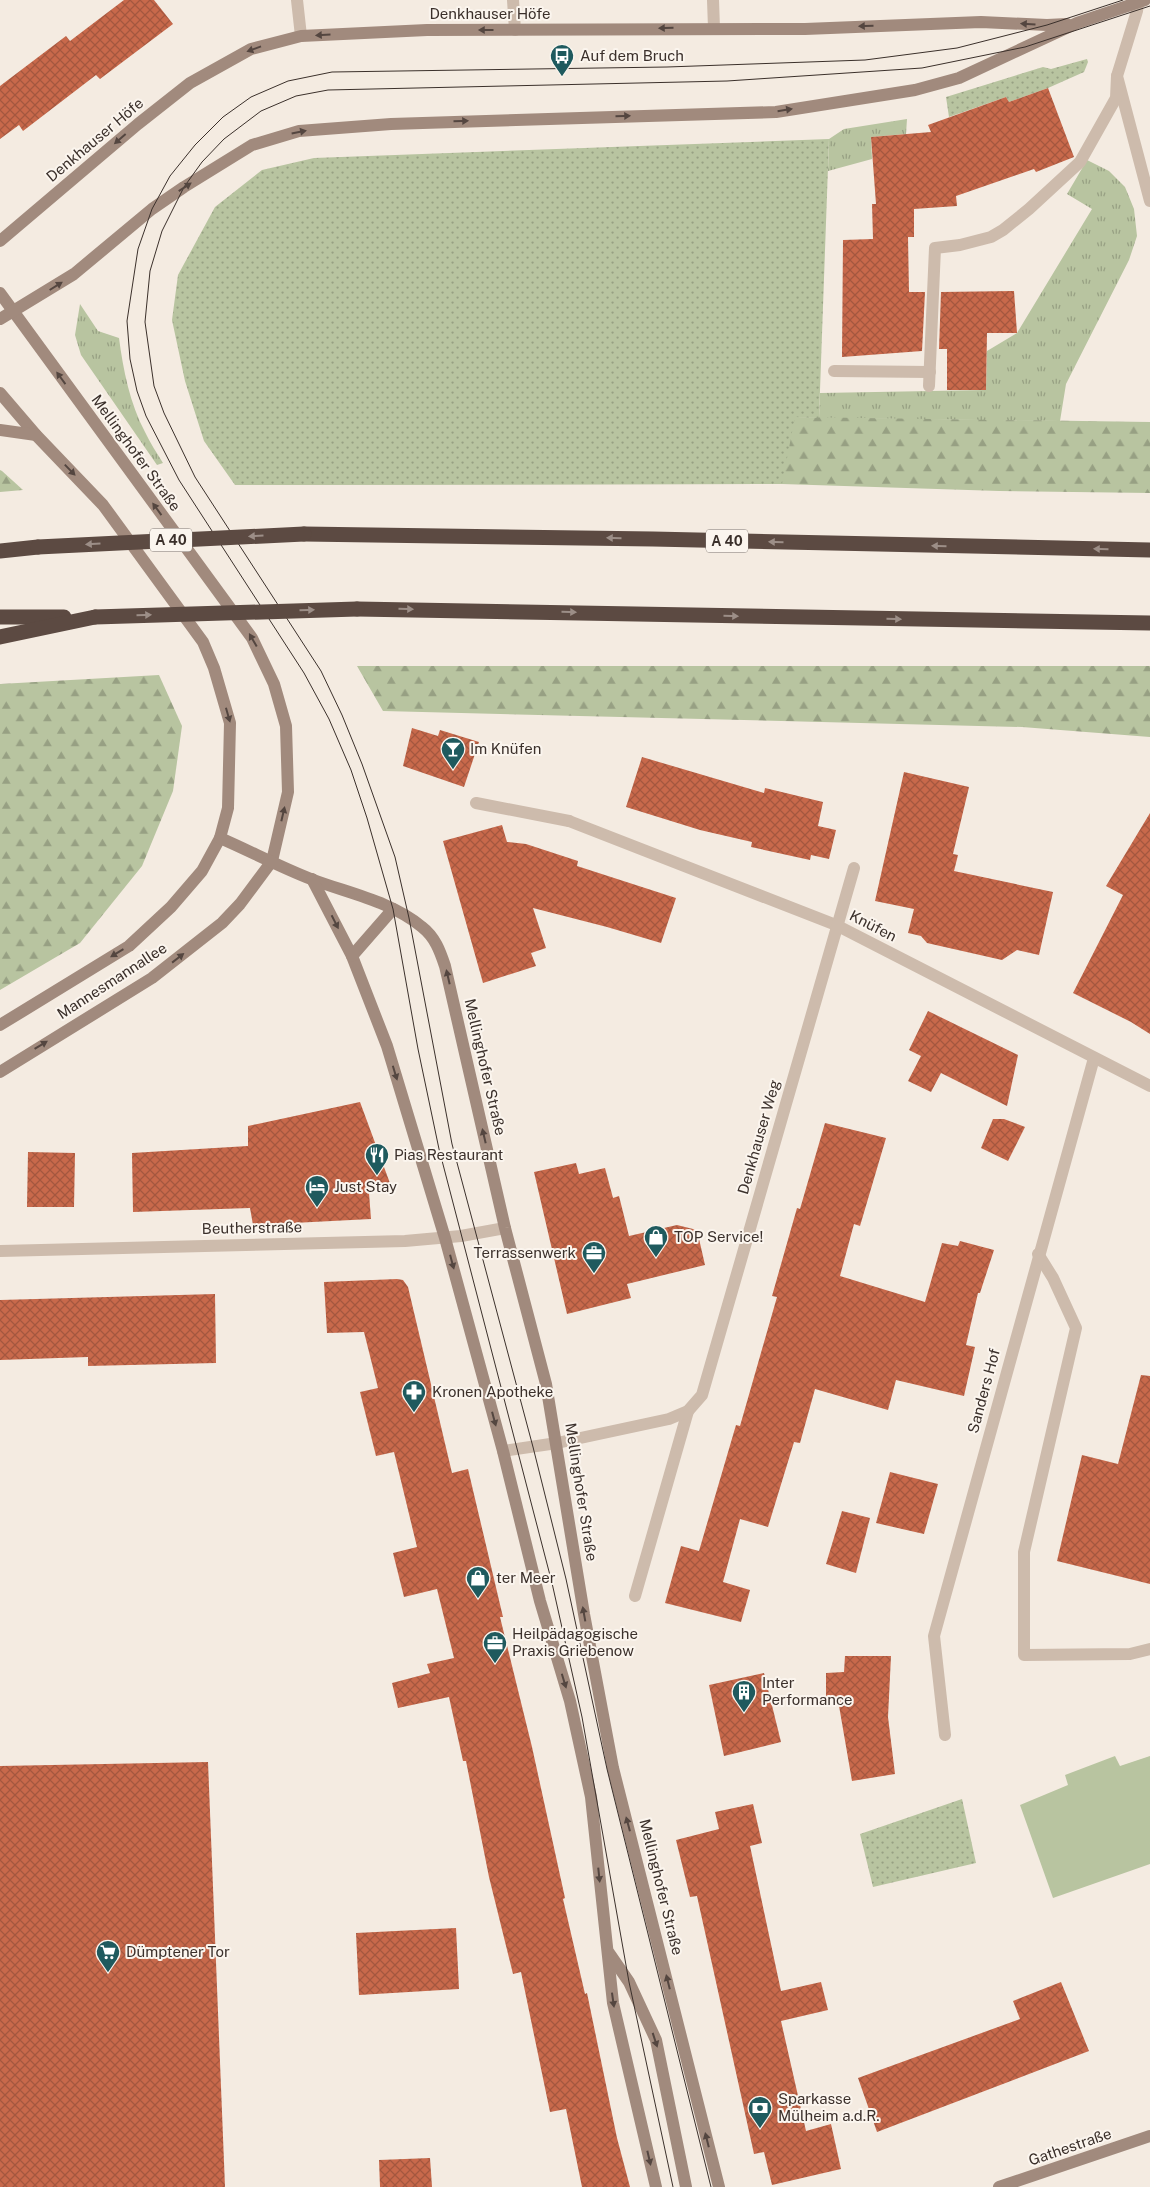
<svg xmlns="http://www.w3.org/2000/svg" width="1150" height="2187" viewBox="0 0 1150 2187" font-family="'Public Sans',sans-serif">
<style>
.grass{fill:url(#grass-tufts)}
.forest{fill:url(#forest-firs)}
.park{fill:url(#park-dots)}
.pitch{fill:#b8c4a0}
.building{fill:url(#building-cross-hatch)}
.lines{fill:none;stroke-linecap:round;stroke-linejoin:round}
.lane{stroke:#cdbbac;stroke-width:12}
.street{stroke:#cdbbac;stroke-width:12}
.secondary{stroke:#a18a7d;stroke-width:12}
.highway{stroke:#5c4a42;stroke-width:15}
.tram{stroke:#3b302b;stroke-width:1}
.highway-bridge{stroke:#5c4a42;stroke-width:15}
.oneway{fill:#544640}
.oneway2{fill:#9c8e87}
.labels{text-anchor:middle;stroke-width:4;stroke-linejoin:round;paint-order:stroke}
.shield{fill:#fbf5ee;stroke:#756b66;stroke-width:1}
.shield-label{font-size:14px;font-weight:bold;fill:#3b302b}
.street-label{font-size:15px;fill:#3b302b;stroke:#fbf5ee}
.poi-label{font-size:15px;fill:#3b302b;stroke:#fbf5ee;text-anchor:start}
</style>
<defs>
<pattern id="grass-tufts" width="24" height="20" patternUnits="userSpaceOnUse" patternTransform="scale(1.25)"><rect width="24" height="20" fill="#b8c4a0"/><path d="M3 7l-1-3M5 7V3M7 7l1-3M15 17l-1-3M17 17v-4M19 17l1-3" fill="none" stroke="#97a083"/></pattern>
<pattern id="forest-firs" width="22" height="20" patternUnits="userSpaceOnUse" patternTransform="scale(1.25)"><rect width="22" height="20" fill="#b8c4a0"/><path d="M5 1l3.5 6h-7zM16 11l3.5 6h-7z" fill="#97a083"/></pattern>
<pattern id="park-dots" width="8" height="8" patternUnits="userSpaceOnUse" patternTransform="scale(1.25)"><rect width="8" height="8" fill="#b8c4a0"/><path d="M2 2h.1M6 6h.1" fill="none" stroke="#97a083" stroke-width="1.8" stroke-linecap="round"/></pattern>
<pattern id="building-cross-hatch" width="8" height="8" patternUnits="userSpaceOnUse" patternTransform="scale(1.25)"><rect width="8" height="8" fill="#c8694b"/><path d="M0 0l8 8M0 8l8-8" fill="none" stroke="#a4573f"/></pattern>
</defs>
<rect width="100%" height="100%" fill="#f4ebe1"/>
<g class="grass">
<path d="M907 119 906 134 871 137 872 159 828 171 829 139 844 129Z"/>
<path d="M1087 160 1109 171 1125 187 1134 209 1137 236 1129 260 1066 384 1060 421 819 418 820 393 986 390 987 351 1017 333 1092 209 1067 194Z"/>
<path d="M80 304 98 331 119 338C123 369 130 404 145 432 150 443 157 453 163 463L157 465 81 355 75 335Z"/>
</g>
<g class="forest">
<path d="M795 417 1150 422V493L999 491 782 484 235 485 346 430Z"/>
<path d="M0 470 2 471 23 490 0 492Z"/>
<path d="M357 666H1150V737L1022 727 383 711Z"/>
<path d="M159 675 182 726 173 791 142 866 80 943 0 990V684Z"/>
</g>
<g class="park">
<path d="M1087 59 1088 62 1084 72 1048 88 1009 102 1006 97 949 117 946 97 1043 67 1051 69Z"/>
<path d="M829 139 819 418 795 417 782 484 235 485 204 441 185 381 172 320 178 275 215 207 262 170 314 158Z"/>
<path d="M962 1799 976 1863 873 1887 860 1834Z"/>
</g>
<path class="pitch" d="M1115 1756 1120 1766 1150 1756V1864L1053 1898 1020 1805 1068 1785 1065 1775Z"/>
<g class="building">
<path d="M124 0H154L173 24 100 79 96 75 23 131 19 125 0 139V86L66 36 70 41Z"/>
<path d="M1048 88 1074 157 1036 172 1034 169 956 196 957 206 914 209V237H908L909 292H925L922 351 842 357 843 240 873 239 872 204H876L871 137 931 132 928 125 1006 97 1009 102Z"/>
<path d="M1014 291 1017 333H987L986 390H947V349H939L941 292Z"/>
<path d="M412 728 438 736 440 730 479 742 464 787 403 766Z"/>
<path d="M642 757 764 793 765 788 823 802 818 826 836 830 829 859 811 855 810 860 751 847 752 842 700 830 626 807Z"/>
<path d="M904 772 969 787 953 854 958 855 954 871 1053 892 1039 955 1017 950 1002 960 927 943 921 936 908 933 914 909 875 901Z"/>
<path d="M1150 813V1034L1131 1022 1073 993 1123 895 1106 886Z"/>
<path d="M502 825 507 842 526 844 578 861 577 866 676 898 661 943 607 927 533 908 546 948 531 953 536 966 483 983 443 841Z"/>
<path d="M928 1011 1018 1055 1007 1106 941 1073 931 1092 908 1081 921 1056 909 1050Z"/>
<path d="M360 1102 391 1186 369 1193 371 1219 253 1225 250 1208 133 1212 132 1153 248 1146V1126Z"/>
<path d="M993 1119H1004L1025 1127 1008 1161 981 1148Z"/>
<path d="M825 1123 886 1138 860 1226 854 1224 840 1276 925 1302 942 1243 958 1246 960 1241 994 1250 980 1293H978L966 1345 975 1347 964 1396 896 1380 888 1410 815 1389 800 1443 794 1442 768 1527 740 1519 723 1582 750 1590 741 1622 665 1603 681 1546 699 1551 736 1425 740 1426 777 1297 772 1296 797 1208 800 1209Z"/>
<path d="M28 1152 75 1153 74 1207H27Z"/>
<path d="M576 1163 579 1174 605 1168 613 1198 619 1196 629 1236 677 1225 697 1230 705 1265 627 1284 631 1298 567 1314 534 1172Z"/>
<path d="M397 1279 403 1280 408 1287 452 1473 468 1469 503 1617H500L532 1747 565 1898 563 1899 585 1994 587 1993 617 2138 630 2187H582L566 2109 550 2112 521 1972 513 1974 489 1877 466 1761H463L449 1697 398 1708 392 1683 430 1673 427 1664 454 1658 437 1589 404 1597 393 1553 417 1547 394 1452 376 1456 360 1392 378 1388 364 1332 327 1333 324 1282Z"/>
<path d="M215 1294 216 1363 88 1366V1357L0 1360V1300Z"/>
<path d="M1141 1375 1150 1376V1584L1057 1561 1082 1455 1118 1464Z"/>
<path d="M890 1472 938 1484 924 1534 876 1523Z"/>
<path d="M842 1511 870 1518 856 1573 826 1564Z"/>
<path d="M845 1656H891L888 1717 895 1774 852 1781 838 1700H826V1673L844 1672Z"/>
<path d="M764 1673 781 1742 724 1756 709 1685Z"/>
<path d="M208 1762 225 2187H0V1766Z"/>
<path d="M753 1804 762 1843 750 1846 781 1991 821 1982 828 2010 781 2021 806 2131 831 2124 841 2169 772 2185 764 2152 754 2154 697 1896 690 1897 676 1840 719 1829 715 1812Z"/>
<path d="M456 1928 459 1989 359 1995 356 1933Z"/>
<path d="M1061 1982 1089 2051 877 2132 858 2078 1020 2019 1013 2001Z"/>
<path d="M430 2158 432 2187H380L379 2160Z"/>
</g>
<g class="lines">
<g class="lane">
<path d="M513 0 515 30"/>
<path d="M713 0 714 28"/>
<path d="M1138 3 1137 11 1117 76 1150 201"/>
<path d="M834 371 930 372"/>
<path d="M929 386 935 248 960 245 991 237 1003 230 1029 209 1080 162 1116 98 1117 76"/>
<path d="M476 803 569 821"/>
<path d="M1038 1254 1053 1278 1076 1328 1024 1552V1655L1130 1654 1150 1649"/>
<path d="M635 1596 688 1411"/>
</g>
<g class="street">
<path d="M297 0 301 36"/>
<path d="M569 821 836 925 1150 1086"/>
<path d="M0 1251 405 1241 461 1236 505 1228"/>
<path d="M503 1451 557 1443 669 1419 688 1411 702 1395 854 868"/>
<path d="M945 1735 934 1636 1094 1058"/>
</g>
<g class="secondary">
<path d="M0 241 138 124 190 83 251 49 301 36 427 30 805 29 981 22 1047 25 1067 24"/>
<path d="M0 293 252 638 274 684 286 726 288 792 272 861 240 904 222 923 152 978 0 1072"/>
<path d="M0 319 74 274 152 209 184 187 252 145 299 131 391 124 776 112 915 90 959 78 1077 23 1145 0"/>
<path d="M0 393 36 435 103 505 203 642 214 668 230 723 228 808 220 838 202 871 171 907 129 946 0 1025"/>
<path d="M0 430 36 435"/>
<path d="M220 838C250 851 280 867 311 879 347 893 391 901 422 927 435 937 440 951 445 966L505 1228 546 1384 584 1614 613 1768 719 2187"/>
<path d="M312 879 352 956 387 1046 445 1238 503 1451 540 1601 570 1701 591 1797 613 2003 656 2187"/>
<path d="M352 956 393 909"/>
<path d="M609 1953 629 1982 656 2040 686 2187"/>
<path d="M999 2187 1150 2136"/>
</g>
<g class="highway">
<path d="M304 534 653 539 1150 550"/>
<path d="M0 551 38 547"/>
<path d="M357 609 1150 623"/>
<path d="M0 617H64"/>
<path d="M0 637 95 617"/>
</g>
<g class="tram">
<path d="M673 2187 629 1982 582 1717 552 1583 439 1149 418 1049 393 909 367 818 351 770 329 719 304 673 179 480 146 416 137 391 130 359 127 321 138 249 152 209 170 176 195 145 223 117 251 97 288 81 332 72 667 67 865 60 957 48 1047 25 1123 0"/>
<path d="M711 2187 607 1769 566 1579 533 1447 452 1144 409 918 395 857 362 764 342 715 321 671 195 477 164 413 154 386 145 322 150 271 162 231 184 187 202 162 224 139 261 111 296 96 328 90 727 81 922 68 1025 47 1150 6"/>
</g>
<g class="highway-bridge">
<path d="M38 547 304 534"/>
<path d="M95 617 357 609"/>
</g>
</g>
<defs><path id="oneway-solid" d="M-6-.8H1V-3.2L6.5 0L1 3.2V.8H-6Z" transform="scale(1.25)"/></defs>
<g class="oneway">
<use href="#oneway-solid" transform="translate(1028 24) rotate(-177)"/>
<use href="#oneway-solid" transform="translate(866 26) rotate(178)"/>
<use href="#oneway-solid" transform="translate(666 28) rotate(179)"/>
<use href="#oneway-solid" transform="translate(486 30) rotate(180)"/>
<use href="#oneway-solid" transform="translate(323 35) rotate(177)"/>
<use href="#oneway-solid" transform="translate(254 49) rotate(160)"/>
<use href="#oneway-solid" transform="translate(785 110) rotate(-9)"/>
<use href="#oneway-solid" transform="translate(623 116) rotate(-2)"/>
<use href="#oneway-solid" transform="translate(461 121) rotate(-2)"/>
<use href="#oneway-solid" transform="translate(299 132) rotate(-11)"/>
<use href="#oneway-solid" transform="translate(120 139) rotate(139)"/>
<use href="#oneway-solid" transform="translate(185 187) rotate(-33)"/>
<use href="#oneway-solid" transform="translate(56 286) rotate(-32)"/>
<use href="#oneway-solid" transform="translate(61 378) rotate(-126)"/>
<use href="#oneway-solid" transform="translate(70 470) rotate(46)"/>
<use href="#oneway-solid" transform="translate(157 509) rotate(-126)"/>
<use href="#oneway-solid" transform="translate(253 640) rotate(-120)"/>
<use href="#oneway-solid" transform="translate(228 715) rotate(74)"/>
<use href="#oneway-solid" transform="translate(283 814) rotate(-77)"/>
<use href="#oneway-solid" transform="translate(335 922) rotate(63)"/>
<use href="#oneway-solid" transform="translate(117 953) rotate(149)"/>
<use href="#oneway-solid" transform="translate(178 958) rotate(-38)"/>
<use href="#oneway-solid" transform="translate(448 977) rotate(-103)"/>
<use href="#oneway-solid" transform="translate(41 1045) rotate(-31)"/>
<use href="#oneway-solid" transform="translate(395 1073) rotate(73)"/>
<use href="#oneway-solid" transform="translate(484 1136) rotate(-103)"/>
<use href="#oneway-solid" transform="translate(452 1262) rotate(75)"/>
<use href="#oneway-solid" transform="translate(494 1419) rotate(75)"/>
<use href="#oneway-solid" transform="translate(584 1614) rotate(-100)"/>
<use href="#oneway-solid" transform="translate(564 1681) rotate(73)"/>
<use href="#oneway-solid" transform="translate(628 1824) rotate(-105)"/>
<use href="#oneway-solid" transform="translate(599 1875) rotate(84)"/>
<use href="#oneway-solid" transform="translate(668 1982) rotate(-104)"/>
<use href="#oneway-solid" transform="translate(613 2000) rotate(82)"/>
<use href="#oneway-solid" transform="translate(655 2040) rotate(72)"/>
<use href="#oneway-solid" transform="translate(707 2140) rotate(-104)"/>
<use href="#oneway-solid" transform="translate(649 2158) rotate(77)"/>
</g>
<g class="oneway2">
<use href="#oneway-solid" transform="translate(256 536) rotate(177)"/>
<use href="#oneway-solid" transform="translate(614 538) rotate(-179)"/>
<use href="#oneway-solid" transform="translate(776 542) rotate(-179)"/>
<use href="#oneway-solid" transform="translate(93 544) rotate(177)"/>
<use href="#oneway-solid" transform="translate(939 546) rotate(-179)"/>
<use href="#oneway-solid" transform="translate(1101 549) rotate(-179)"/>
<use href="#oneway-solid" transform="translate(406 609) rotate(1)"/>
<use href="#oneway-solid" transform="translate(307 610) rotate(-2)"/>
<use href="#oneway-solid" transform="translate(569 612) rotate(1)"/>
<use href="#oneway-solid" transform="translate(144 615) rotate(-2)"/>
<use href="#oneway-solid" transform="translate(731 616) rotate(1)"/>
<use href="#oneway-solid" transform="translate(894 619) rotate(1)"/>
</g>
<defs>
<g id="bus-pin" transform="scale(1.25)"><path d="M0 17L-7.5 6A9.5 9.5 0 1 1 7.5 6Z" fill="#1f5a5e" stroke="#fbf5ee"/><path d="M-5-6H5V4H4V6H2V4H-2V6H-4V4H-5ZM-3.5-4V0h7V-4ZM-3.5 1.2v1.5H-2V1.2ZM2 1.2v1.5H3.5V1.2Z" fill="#fff"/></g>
<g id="bar-pin" transform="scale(1.25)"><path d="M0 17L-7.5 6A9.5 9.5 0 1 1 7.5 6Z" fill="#1f5a5e" stroke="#fbf5ee"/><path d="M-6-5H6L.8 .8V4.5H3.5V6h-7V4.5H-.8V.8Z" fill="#fff"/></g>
<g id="restaurant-pin" transform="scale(1.25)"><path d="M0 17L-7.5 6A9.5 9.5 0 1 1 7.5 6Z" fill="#1f5a5e" stroke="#fbf5ee"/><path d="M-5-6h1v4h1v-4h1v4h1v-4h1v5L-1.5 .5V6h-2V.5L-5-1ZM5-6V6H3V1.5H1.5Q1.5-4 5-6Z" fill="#fff"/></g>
<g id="hotel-pin" transform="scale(1.25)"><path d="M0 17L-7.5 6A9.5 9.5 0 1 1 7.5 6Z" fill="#1f5a5e" stroke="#fbf5ee"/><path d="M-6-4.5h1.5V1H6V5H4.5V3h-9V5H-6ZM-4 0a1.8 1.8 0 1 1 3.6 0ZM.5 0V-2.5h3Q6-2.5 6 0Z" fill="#fff"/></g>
<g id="shop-pin" transform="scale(1.25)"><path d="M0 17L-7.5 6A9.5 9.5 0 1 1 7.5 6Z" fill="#1f5a5e" stroke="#fbf5ee"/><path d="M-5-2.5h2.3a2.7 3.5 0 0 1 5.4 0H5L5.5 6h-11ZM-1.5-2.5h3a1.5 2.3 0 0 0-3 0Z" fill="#fff"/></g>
<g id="office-pin" transform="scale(1.25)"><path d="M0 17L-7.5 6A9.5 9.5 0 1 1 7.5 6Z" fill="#1f5a5e" stroke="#fbf5ee"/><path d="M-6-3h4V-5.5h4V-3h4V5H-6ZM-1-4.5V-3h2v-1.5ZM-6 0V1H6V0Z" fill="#fff"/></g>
<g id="pharmacy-pin" transform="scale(1.25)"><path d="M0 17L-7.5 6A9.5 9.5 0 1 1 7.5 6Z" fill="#1f5a5e" stroke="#fbf5ee"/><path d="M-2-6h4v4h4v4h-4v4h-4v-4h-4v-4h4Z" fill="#fff"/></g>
<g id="building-pin" transform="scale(1.25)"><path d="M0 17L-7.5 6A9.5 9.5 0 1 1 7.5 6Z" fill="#1f5a5e" stroke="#fbf5ee"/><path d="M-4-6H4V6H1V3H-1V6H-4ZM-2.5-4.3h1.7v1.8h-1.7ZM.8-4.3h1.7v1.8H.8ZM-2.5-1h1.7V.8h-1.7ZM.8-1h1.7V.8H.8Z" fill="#fff"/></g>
<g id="supermarket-pin" transform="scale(1.25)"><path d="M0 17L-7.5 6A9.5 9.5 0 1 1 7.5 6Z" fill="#1f5a5e" stroke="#fbf5ee"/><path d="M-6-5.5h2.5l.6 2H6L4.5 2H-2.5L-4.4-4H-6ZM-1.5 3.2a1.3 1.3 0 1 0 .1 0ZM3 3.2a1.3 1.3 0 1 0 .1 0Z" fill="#fff"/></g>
<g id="bank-pin" transform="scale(1.25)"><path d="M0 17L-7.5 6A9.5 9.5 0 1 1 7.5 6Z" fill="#1f5a5e" stroke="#fbf5ee"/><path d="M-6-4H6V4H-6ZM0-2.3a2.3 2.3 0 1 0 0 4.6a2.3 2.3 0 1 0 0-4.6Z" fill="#fff"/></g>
</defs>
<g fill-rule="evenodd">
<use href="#bus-pin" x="562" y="56"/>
<use href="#bar-pin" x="453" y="749"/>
<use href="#restaurant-pin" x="377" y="1155"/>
<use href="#hotel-pin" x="317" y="1187"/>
<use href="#shop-pin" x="656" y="1237"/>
<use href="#office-pin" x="594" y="1253"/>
<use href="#pharmacy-pin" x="414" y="1392"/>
<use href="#shop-pin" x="478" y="1578"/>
<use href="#office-pin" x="495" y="1643"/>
<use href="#building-pin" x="744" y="1692"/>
<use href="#supermarket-pin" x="108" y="1952"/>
<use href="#bank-pin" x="760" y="2108"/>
</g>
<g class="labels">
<g class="shield">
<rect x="150" y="528.5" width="42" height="23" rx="4"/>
<rect x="706" y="529.5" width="42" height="23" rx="4"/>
</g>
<g class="shield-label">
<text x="171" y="545">A 40</text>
<text x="727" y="546">A 40</text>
</g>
<g class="street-label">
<text x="490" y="19">Denkhauser Höfe</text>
<text transform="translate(95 140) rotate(-40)" y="5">Denkhauser Höfe</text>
<text transform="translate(136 453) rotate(54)" y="5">Mellinghofer Straße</text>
<text transform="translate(873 926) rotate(27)" y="5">Knüfen</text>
<text transform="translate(112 981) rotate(-33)" y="5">Mannesmannallee</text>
<text transform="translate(485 1067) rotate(77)" y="5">Mellinghofer Straße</text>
<text transform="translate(759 1137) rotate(-74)" y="5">Denkhauser Weg</text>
<text transform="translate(252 1228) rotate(-1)" y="5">Beutherstraße</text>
<text transform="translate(984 1391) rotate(-75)" y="5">Sanders Hof</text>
<text transform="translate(581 1492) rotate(81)" y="5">Mellinghofer Straße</text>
<text transform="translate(661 1887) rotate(76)" y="5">Mellinghofer Straße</text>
<text transform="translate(1070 2147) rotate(-19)" y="5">Gathestraße</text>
</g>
<g class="poi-label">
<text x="580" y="61">Auf dem Bruch</text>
<text x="470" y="754">Im Knüfen</text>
<text x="394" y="1160">Pias Restaurant</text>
<text x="334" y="1192">Just Stay</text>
<text x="674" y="1242">TOP Service!</text>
<text x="576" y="1258" text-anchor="end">Terrassenwerk</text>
<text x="432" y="1397">Kronen Apotheke</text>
<text x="496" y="1583">ter Meer</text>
<text x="512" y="1639">Heilpädagogische<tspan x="512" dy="17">Praxis Griebenow</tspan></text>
<text x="762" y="1688">Inter<tspan x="762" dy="17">Performance</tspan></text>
<text x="126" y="1957">Dümptener Tor</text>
<text x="778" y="2104">Sparkasse<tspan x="778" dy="17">Mülheim a.d.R.</tspan></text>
</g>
</g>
</svg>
